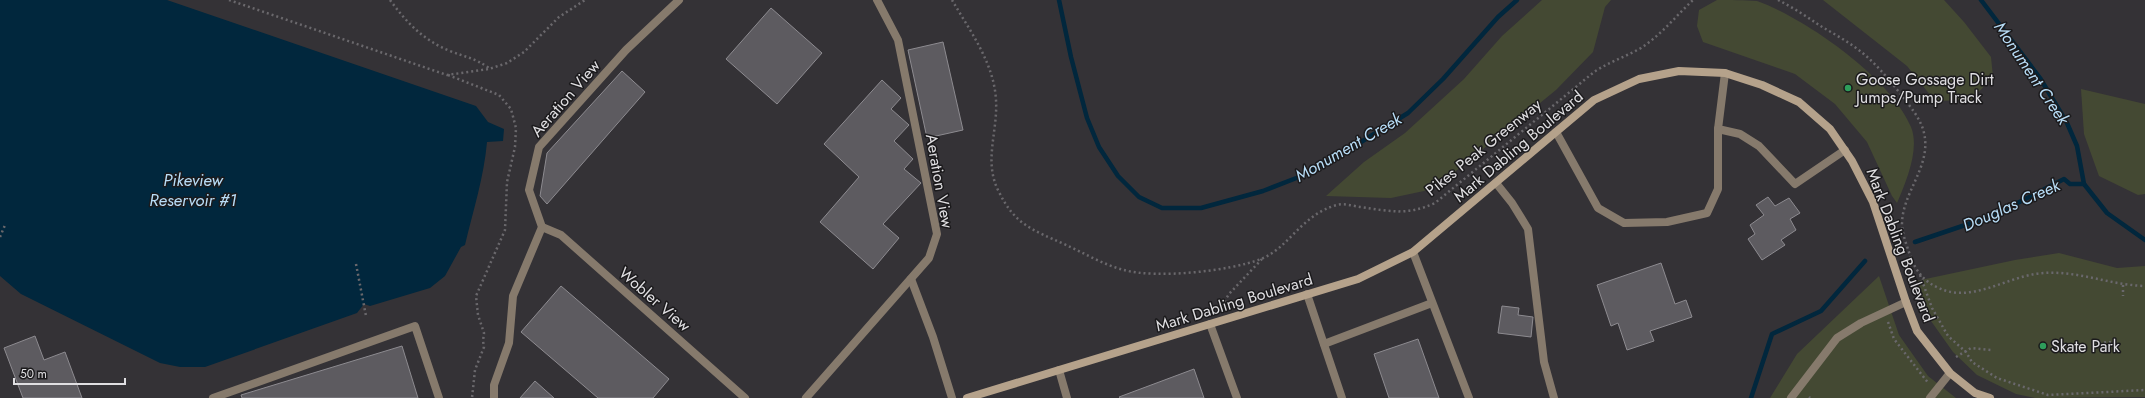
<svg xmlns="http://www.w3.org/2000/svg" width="2145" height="398" viewBox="0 0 2145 398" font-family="Jost,sans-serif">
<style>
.green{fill:#444933}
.water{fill:#01273d}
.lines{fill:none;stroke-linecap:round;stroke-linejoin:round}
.stream{stroke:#01273d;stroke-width:4.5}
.building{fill:#5d5b60;stroke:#8d8b90}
.path{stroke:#6a686c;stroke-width:2.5;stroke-dasharray:2 3;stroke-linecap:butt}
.lane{stroke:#867a6c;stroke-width:8}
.secondary{stroke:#b5a28b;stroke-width:8}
.leisure-dot{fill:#2e9e5b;stroke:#1b1a1c;stroke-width:1.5}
.labels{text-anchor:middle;stroke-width:3;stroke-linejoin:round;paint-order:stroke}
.poi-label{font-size:16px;fill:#e0dfe2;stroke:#1b1a1c;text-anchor:start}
.street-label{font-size:16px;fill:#e0dfe2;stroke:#1b1a1c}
.water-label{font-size:17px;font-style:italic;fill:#b8ddf7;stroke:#1b1a1c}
</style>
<rect width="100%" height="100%" fill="#343236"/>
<g class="green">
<path d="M1542 0H1611L1605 7 1593 52 1556 90 1451 175 1424 191 1391 198 1326 196 1364 162 1405 133 1464 79 1502 36Z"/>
<path d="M1717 0C1729 0 1746 0 1757 1 1805 18 1891 78 1911 127 1920 149 1906 182 1897 203L1892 196 1867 142 1835 104 1795 74 1703 42 1697 26 1699 10Z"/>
<path d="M1823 0H1944L1964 22 1991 57 1993 77 1971 100 1935 101 1907 66Z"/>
<path d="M2081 89 2145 104V194L2138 195 2099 176 2084 134Z"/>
<path d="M2059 253 2117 268 2145 266V397L2035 398 2016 394 1977 375 1953 352 1931 321 1916 281 2015 260Z"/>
<path d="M1879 276 1899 335 1928 376 1956 398H1770L1797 354Z"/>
</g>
<path class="water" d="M0 0H167L476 106 488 122 504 129 503 141 487 142C484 177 473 211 465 245L461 247 445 276 430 288 370 306 364 304 357 313 205 367H180L160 363 21 294 0 276Z"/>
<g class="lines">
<g class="stream">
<path d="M1059 0 1071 57 1087 118 1099 147 1118 176 1139 197 1162 208H1201L1263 191 1299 177 1340 155 1408 113 1443 79 1498 17 1517 0"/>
<path d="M1981 0 2040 78 2067 123 2077 146 2084 184 2107 213 2145 240"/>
<path d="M1915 242 1992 216 2064 179 2070 184H2084"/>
<path d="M1751 398 1772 334 1821 311 1865 261"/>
</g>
</g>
<g class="building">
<path d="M771 8 822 53 777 104 726 59Z"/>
<path d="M943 42 963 130 927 138 908 50Z"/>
<path d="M622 71 645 92 547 204 540 196 547 153Z"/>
<path d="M882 80 901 98 891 109 909 125 894 141 913 159 904 169 921 183 883 224 899 238 873 269 820 222 859 177 824 144Z"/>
<path d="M1768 197 1775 206 1789 198 1800 213 1790 219 1796 230 1781 240 1785 245 1762 260 1748 239 1755 234 1750 225 1764 215 1756 205Z"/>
<path d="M1661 263 1675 304 1686 300 1692 317 1650 331 1654 341 1627 350 1618 323 1611 326 1597 285Z"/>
<path d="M561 286 669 379 653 398H598L521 332Z"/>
<path d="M1502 306 1519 308 1518 315 1533 317 1531 337 1498 333Z"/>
<path d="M35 336 44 360 65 352 82 398H23L4 348Z"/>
<path d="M1418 339 1439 398H1389L1374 354Z"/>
<path d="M402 346 418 398H242L241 395Z"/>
<path d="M1194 369 1204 398H1120L1119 397Z"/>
<path d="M535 381 554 398H520Z"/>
</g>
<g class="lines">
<g class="path">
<path d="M229 0 447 75 489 69 507 63 524 52 559 17 585 0"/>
<path d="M390 0C407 23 423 40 450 51 465 57 475 58 489 68"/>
<path d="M952 0C970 31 994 63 996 100 998 132 983 162 999 192 1015 225 1033 230 1064 244 1084 253 1104 265 1124 270 1157 279 1230 271 1261 259 1289 248 1302 214 1337 205 1344 203 1353 206 1361 207 1389 211 1407 216 1435 203L1594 72C1609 62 1625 57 1641 48 1661 35 1676 16 1693 0"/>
<path d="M1778 0C1792 7 1806 16 1819 25 1834 34 1851 43 1865 55 1879 67 1891 82 1903 97 1911 108 1921 119 1924 133 1932 167 1901 193 1902 226 1903 236 1907 246 1910 255 1915 270 1924 282 1939 288 1969 303 2004 279 2035 274 2073 268 2107 285 2145 286"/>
<path d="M448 75 499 95 511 109 516 128 515 147 507 182 505 230 476 296 478 315 484 333 483 341 484 347 475 370 472 398"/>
<path d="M0 237 5 225"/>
<path d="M356 264 366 316"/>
<path d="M1920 275 1932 308 1948 336 1966 352 1972 362 1997 378 2048 395 2145 390"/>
<path d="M2123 285V296"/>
<path d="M1219 310 1229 294 1262 259"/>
<path d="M1888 322 1894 339 1929 384"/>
<path d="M2094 343 2113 342"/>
<path d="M1956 357 1971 348 1991 350"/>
<path d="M1809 397 1810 398"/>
</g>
<g class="lane">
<path d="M1725 73 1718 129 1740 134 1759 146 1795 184 1845 150"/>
<path d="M1556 132 1598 208 1624 223 1667 222 1707 213 1718 189V129"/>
<path d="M1496 183 1512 203 1528 229 1544 362 1554 398"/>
<path d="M542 227 561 235 745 398"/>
<path d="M1413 252 1469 398"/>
<path d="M911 279 933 337 952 398"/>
<path d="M1307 294 1342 398"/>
<path d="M1210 324 1237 398"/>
<path d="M1324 344 1432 303"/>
<path d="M1059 370 1067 398"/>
<path d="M213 398 415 326 439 398"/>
<path d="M494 398V385L509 343 513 296 542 227 529 190 539 147 626 50 679 0"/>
<path d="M806 398 929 258 937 234 898 40 877 0"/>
<path d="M1791 398 1837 338 1861 323 1906 302"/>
<path d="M1930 398 1950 373"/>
</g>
<path class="secondary" d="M967 398 1358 279 1413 252 1594 100 1639 79 1679 71 1725 73 1762 85 1799 102 1830 129 1852 161 1873 202 1906 302 1917 331 1950 373 1975 393 1990 398"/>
</g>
<g class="leisure-dot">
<circle cx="1848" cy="88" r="4"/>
<circle cx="2043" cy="346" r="4"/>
</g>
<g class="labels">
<g class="poi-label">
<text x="1856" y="85">Goose Gossage Dirt<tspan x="1856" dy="18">Jumps/Pump Track</tspan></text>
<text x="2051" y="352">Skate Park</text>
</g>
<g class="street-label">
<text transform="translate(565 98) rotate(-49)" y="6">Aeration View</text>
<text transform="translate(1518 146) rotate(-40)" y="6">Mark Dabling Boulevard</text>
<text transform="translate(1483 147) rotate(-39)" y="6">Pikes Peak Greenway</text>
<text transform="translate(940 181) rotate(80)" y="6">Aeration View</text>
<text transform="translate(1901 245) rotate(69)" y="6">Mark Dabling Boulevard</text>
<text transform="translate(655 299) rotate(41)" y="6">Wobler View</text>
<text transform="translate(1234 302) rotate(-17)" y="6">Mark Dabling Boulevard</text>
</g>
<g class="water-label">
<text transform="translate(2032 73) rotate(56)" y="6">Monument Creek</text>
<text transform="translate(1348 147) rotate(-30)" y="6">Monument Creek</text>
<text x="193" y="186">Pikeview<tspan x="193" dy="20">Reservoir #1</tspan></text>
<text transform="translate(2011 205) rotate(-24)" y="6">Douglas Creek</text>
</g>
</g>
<path d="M14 378v6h111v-6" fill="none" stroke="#e0dfe2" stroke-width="2"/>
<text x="20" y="378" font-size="12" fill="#e0dfe2" stroke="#1b1a1c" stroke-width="3" paint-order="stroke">50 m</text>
</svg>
